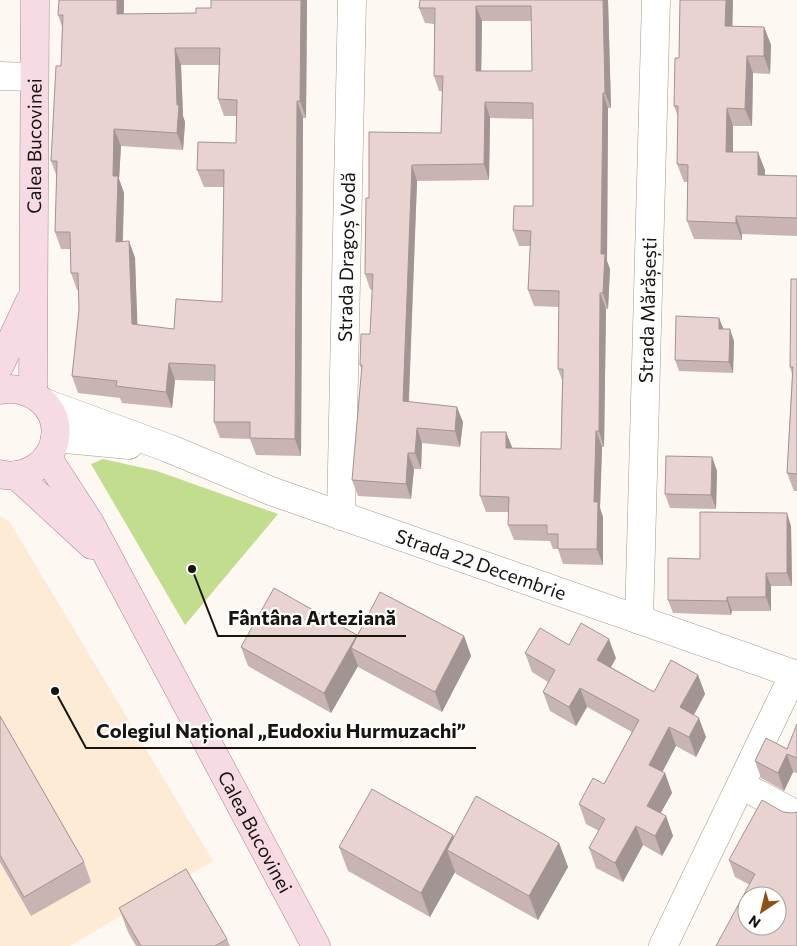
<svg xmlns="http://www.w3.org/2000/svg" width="797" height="946" viewBox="0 0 797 946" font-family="Commissioner,sans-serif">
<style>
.built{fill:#feebd6}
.green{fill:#c3dd8e}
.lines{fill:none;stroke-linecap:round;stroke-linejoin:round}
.minor-casing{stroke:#a5988b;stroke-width:29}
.major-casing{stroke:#a6868e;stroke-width:29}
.minor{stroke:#fff;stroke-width:28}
.major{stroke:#f7dbe4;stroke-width:28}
.wall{fill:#c8b5b3;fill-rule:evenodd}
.shaded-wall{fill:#a29492}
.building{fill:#e8d3d0;stroke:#a29492;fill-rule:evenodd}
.labels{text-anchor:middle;stroke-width:4.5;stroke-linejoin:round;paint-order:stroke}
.street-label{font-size:19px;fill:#18140f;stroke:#fff}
.leader{fill:none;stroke:#18140f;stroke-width:2}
.callout-dot{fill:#18140f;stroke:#fff;stroke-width:2}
.callout-label{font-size:20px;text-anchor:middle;font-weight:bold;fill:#18140f;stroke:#fff;stroke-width:4.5;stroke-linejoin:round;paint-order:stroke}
</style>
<rect width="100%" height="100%" fill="#fef8f2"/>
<path class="built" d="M0 516 9 521 213 861 70 946H0Z"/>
<path class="green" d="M103 459 157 471 278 514 185 625 91 464Z"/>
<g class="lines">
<g class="minor-casing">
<g id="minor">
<path d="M0 76 34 77"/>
<path id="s1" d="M45 403 168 448 271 491 797 675"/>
<path d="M55 438 129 445"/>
<path id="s2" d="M341 516 352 0"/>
<path id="s3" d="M639 620 656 0"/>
<path d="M741 785 797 815"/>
<path d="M663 946 794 674"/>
</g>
</g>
<g class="major-casing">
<g id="major">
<path d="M0 365 30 301"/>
<path d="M0 390C29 384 60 406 55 438 52 463 24 481 0 474"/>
<path id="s4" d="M33 394 35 0"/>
<path id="s5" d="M47 457 90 523 316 946"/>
<path d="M16 475 92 545"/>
</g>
</g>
<use href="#minor" class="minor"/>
<use href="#major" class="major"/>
</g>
<g class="wall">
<path d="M59 0H124V14L196 13 211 8 307 0 306 118H303L301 456 256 455 250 439 220 438 214 422V381L175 380 172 408 122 403 120 398 78 393 72 376 79 310 78 290H77L71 273 70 249H61L55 232 57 177 51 161 61 66 62 27 58 15ZM181 65H219L218 99 224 116H237L236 143 197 170 204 187H224L222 302 174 329 137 325 135 258 129 241H123L124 193 119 179 121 146 183 150 185 122 183 116Z"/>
<path d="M608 0 611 108H608L607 261 610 269 608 309H606L604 447H602L600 508 603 517V565L563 564 558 549H553L550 541 514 540 508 525 509 512H486L480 496 512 448 561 449 562 380 558 369 559 307 534 306 528 290 530 246H519L513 230 533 206V119L490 118 489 180 417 181 409 402 463 422 460 447 422 443 421 469H414L411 499 358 496 352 480 362 371 360 365 370 334 372 290 370 289 365 274 369 198 441 133 442 91H439L434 76V24L425 23 419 8ZM482 21H532V71H481Z"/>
<path d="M680 0H733L732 26 764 27 771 45 770 74 753 73 752 126H733V152L765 170V175L797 176V236L742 234V240L694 239 687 221 688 182H684L677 164 678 117 674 106 679 58Z"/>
<path d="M797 279V491H794L787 473 792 374 790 367Z"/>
<path d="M719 318 723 329 734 341 733 373 679 371 675 360Z"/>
<path d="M712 457 717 471 716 509 670 508 665 494Z"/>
<path d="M791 526 792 586H771V611H732L731 615 673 613 668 600 700 559Z"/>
<path d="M357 635 464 636 471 656 442 712 358 667V666L331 713 248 666 241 647Z"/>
<path d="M569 645 616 658 611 667 654 692 698 675 705 694 694 715 706 737 696 757 676 746 662 772 665 773 672 793 660 813 666 816 673 836 662 856 643 845 623 882 596 868 589 848 599 831 586 824 579 804 604 784 632 732 587 707 576 726 550 711 543 692 548 682 532 672 525 653Z"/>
<path d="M0 716 84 862 91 882 31 916 0 862Z"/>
<path d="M797 724V773L793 772 784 791 761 778 755 761 787 749Z"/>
<path d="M783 812 792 813 750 885 735 877 729 860Z"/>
<path d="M453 835 454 837 559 843 568 867 538 920 456 874 455 872 430 917 348 871 339 847Z"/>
<path d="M119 908 227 939 230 946H136L128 932Z"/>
</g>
<g class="shaded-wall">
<path d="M117 0H124L123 31 117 14Z"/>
<path d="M301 0H307L306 118 300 101Z"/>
<path d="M603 0H608L611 108 605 93Z"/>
<path d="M726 0H733L732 43 725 26Z"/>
<path d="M476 6 482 21 481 86 476 71Z"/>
<path d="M764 27 771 45 770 74 764 56Z"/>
<path d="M175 48 181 65 183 116 185 122 183 150 177 133Z"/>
<path d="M747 56 753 73 752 126 745 109Z"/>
<path d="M603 93 608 108 607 261 610 269 608 309 603 293 601 254Z"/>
<path d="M297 101 303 118 301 456 295 439Z"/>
<path d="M485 102 490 118 489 180 484 164Z"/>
<path d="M727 108 733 126V169L726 152Z"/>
<path d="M114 129 121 146 119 179 124 193 122 259 116 242 113 176Z"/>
<path d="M758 152 765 170 764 193 758 175Z"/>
<path d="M412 165 417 181 408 417 403 401Z"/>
<path d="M736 216 742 234V240L736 223Z"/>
<path d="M129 241 135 258 138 341 132 324Z"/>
<path d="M600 293 606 309 604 447 599 431Z"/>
<path d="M719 318 724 330 719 329Z"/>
<path d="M730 329 734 341 733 373 729 362Z"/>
<path d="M169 363 175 380 172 408 166 392Z"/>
<path d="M457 407 463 422 460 447 455 431Z"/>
<path d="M417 428 422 443 421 469 415 453Z"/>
<path d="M596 431 602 447 600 508 603 517V565L597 549 594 502Z"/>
<path d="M506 432 512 447V463L506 448Z"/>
<path d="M408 453 414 469 411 499 406 484Z"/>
<path d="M712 457 717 471 716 509 711 495Z"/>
<path d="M787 513 791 526 792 586 787 573Z"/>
<path d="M766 573 771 586V611L766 597Z"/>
<path d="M727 597 732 611 731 615 727 601Z"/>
<path d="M357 635 364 655 351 648 358 666 331 713 324 693Z"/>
<path d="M464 636 471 656 442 712 435 692Z"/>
<path d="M609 639 616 658 604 679 597 660Z"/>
<path d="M698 675 705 694 687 727 680 707Z"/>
<path d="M580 688 587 707 576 726 569 707Z"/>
<path d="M699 718 706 737 696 757 689 737Z"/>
<path d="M669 727 676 746 656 784 649 765Z"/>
<path d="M787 754 793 772 784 791 778 773Z"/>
<path d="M665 773 672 793 654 825 647 806Z"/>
<path d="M666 816 673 836 662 856 655 836Z"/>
<path d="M636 826 643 845 623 882 615 863Z"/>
<path d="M453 835 462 858 447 850 455 872 430 917 421 893Z"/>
<path d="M559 843 568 867 538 920 529 896Z"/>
</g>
<g class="building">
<path d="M59 0H117V14L196 13V8H211V0H301L300 101H297L295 439 250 438V422H214L215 365 169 363 166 392 116 386 117 381 72 376 79 310 78 273H71L70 232H55L57 161H51L56 66H61L63 15H58ZM175 48H220L218 99 237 100 236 143 198 142 197 170H224L222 302 176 299 174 329 132 324 129 241 116 242 118 176H113L114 129 177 133 179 105H177Z"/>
<path d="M420 0H603L605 93H603L601 254H605L603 293H600L599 431H596L594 502H598L597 549H558V534H547V525H508L509 497 480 496 481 432H506V448L561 449 563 369H558L559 291 528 290 531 231 513 230 514 206H533V103L485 102 484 164 412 165 403 401 457 407 455 431 417 428 415 453H408L406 484 352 480 362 365H360L361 334H370L373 274H365L366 198H369V132L441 133 443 76H434L435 8H419ZM476 6H531L532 71H476Z"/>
<path d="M680 0H726L725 26 764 27V56H747L745 109 727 108 726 152H758V175L797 176V218L736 216V223L687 221 688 165 677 164 678 106H674L675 58H679Z"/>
<path d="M791 279H797V474L787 473 793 367H790Z"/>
<path d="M676 316 719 318V329H730L729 362 675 360Z"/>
<path d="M666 456 712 457 711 495 665 494Z"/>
<path d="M700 512 787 513V573H766V597H727V601L668 600V558L700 559Z"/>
<path d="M274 588 357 635 324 693 241 647Z"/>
<path d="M380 592 464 636 435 692 351 648Z"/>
<path d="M581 623 609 639 597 660 654 692 671 660 698 675 680 707 699 718 689 737 669 727 649 765 665 773 647 806 666 816 655 836 636 826 615 863 589 848 605 819 579 804 593 778 604 784 639 720 580 688 569 707 543 692 555 670 525 653 540 628 569 645Z"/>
<path d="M0 716 84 862 24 897 0 855Z"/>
<path d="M797 724V758L787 754 778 773 755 761 766 738 787 749Z"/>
<path d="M372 789 453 835 421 893 339 847Z"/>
<path d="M476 796 559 843 529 896 447 850Z"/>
<path d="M762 800 783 812 792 813 797 812V946H716L755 874 729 860ZM747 896H777V926H747Z"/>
<path d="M186 869 227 939 215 946H141L119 908Z"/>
</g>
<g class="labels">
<g class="street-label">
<text dy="7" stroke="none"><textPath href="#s4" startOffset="248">Calea Bucovinei</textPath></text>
<text dy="7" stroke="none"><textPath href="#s2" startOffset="259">Strada Dragoș Vodă</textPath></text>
<text dy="7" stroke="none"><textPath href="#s3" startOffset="310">Strada Mărășești</textPath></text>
<text dy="7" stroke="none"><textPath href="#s1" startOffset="465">Strada 22 Decembrie</textPath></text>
<text dy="7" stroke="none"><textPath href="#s5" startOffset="429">Calea Bucovinei</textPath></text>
</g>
</g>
<path class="leader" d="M192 569L218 636H406M55 691L86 748H476"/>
<g class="callout-dot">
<circle cx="192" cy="569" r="5"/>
<circle cx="55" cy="691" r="5"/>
</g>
<g class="callout-label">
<text x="312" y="625">Fântâna Arteziană</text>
<text x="281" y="738">Colegiul Național „Eudoxiu Hurmuzachi”</text>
</g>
<g transform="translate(762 911) rotate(215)"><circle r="24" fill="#ffffff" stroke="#a3a19f"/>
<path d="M0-4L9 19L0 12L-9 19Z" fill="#8e5014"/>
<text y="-8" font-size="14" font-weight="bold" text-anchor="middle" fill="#18140f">N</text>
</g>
</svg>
